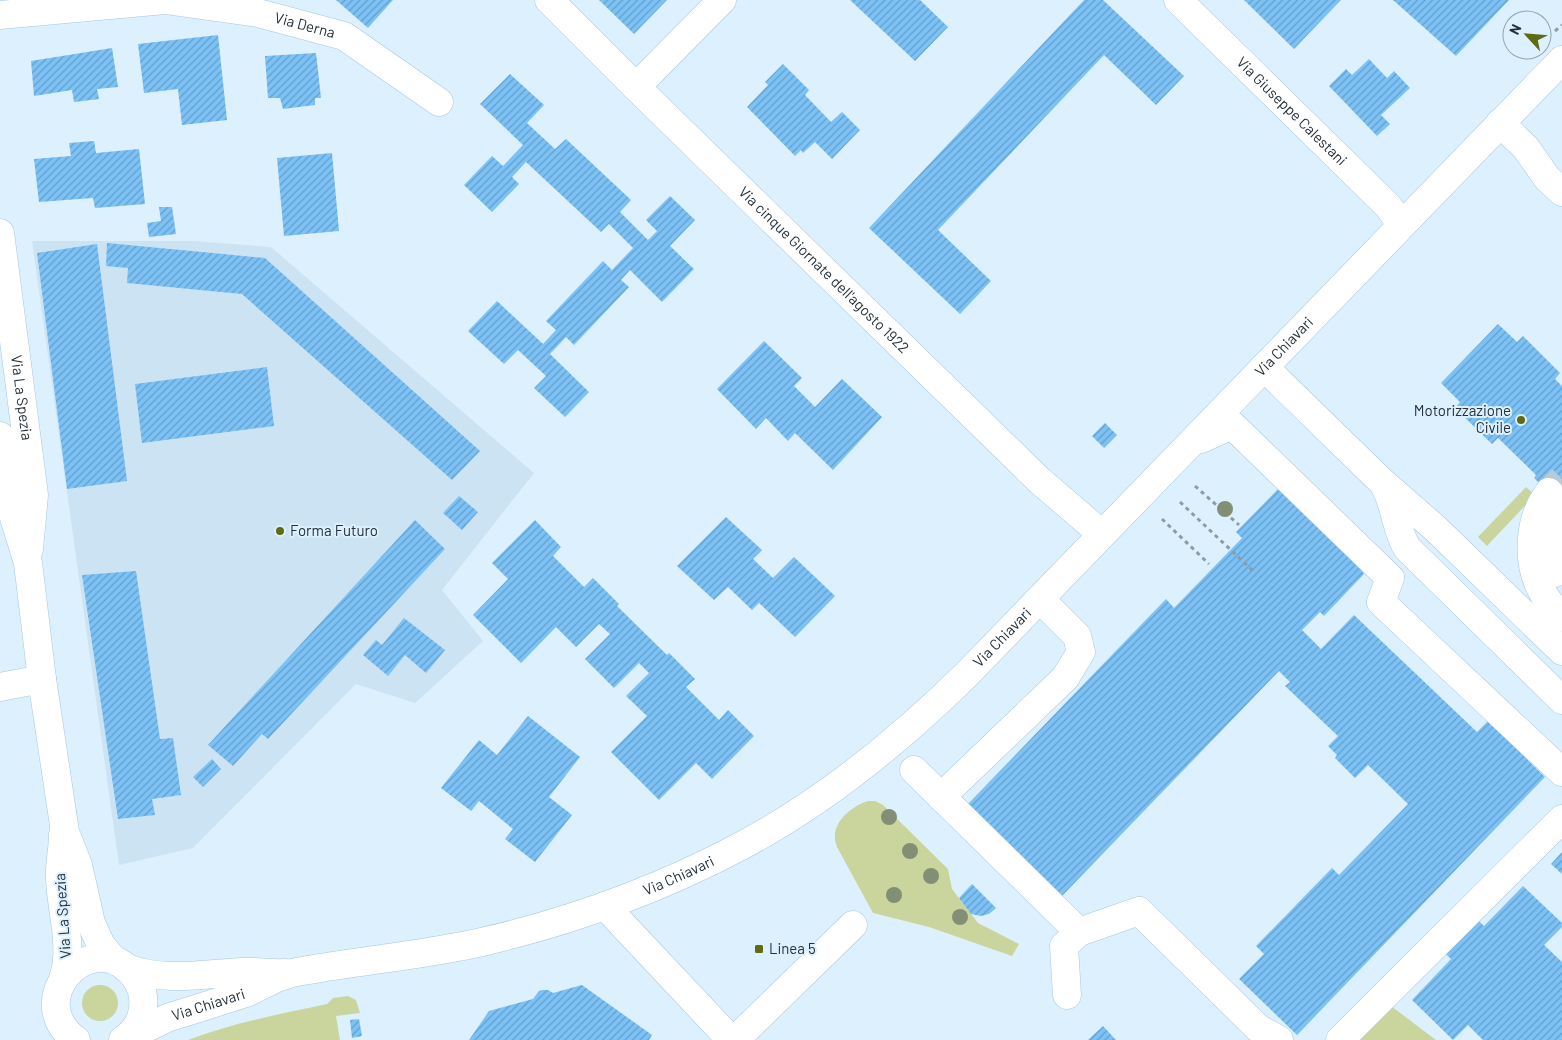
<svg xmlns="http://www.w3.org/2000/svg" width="1562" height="1040" viewBox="0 0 1562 1040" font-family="Barlow,sans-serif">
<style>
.built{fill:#cce3f3}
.grass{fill:#cad59e}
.building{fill:url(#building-hatch)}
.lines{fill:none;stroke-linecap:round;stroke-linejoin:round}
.minor-tunnel{stroke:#b8cad7;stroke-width:28;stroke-dasharray:28 14;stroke-linecap:butt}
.minor-casing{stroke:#a8c6dd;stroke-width:29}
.major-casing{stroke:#a8c6dd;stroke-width:29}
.path{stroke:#8b9ba7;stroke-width:3;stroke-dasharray:4 4;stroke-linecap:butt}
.minor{stroke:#fff;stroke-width:28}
.major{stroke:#fff;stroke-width:28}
.tree{fill:#838f74}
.poi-dot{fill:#5f6a11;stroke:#ddf0fe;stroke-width:2}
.labels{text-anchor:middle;stroke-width:4;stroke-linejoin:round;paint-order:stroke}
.street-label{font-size:15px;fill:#25313a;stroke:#ddf0fe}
.poi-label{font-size:15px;fill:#25313a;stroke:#ddf0fe;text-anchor:start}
</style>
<defs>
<pattern id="building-hatch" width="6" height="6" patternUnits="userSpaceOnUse" patternTransform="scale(1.25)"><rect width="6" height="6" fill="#7cc2f6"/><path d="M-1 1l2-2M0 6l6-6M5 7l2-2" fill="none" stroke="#659ec8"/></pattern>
</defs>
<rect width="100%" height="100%" fill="#ddf0fe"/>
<path class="built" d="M32 241H194L271 247 534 473 442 590 483 641 415 703 356 684 193 848 119 865Z"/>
<g class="grass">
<path d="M1526 487 1535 495 1487 546 1478 537Z"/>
<path d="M868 801H875L883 805 948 869 952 889 978 923 1019 944 1012 956 929 927 873 913 837 847C828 826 849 807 868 801Z"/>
<circle cx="100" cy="1003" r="18"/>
<path d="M348 996 356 1000 360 1013 336 1016 340 1040H188C233 1023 280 1014 327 1004L333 998Z"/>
<path d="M1391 1006 1436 1040H1359Z"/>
</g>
<g class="building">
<path d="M336 0H393L368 28Z"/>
<path d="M599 0H667L634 34Z"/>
<path d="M850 0H920L948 27 915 61Z"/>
<path d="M1084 0H1103L1184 76 1156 105 1104 55 938 230 991 281 960 314 869 228Z"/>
<path d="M1244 0H1341L1294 49Z"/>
<path d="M1393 0H1509L1456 56Z"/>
<path d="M218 35 227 120 182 125 178 89 144 93 138 44Z"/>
<path d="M112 48 118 87 97 89 99 99 74 102 72 90 34 96 31 61Z"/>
<path d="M316 53 321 98H315V105L283 109 280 98H268L265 56Z"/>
<path d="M1369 59 1387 78 1394 71 1410 88 1381 115 1390 124 1377 136 1329 86 1346 69 1352 75Z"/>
<path d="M783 64 809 90 805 95 831 122 842 112 860 130 832 159 815 142 803 153 801 150 795 156 747 107 768 85 765 82Z"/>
<path d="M510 74 544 105 527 123 555 149 566 139 631 200 620 212 648 240 657 231 646 220 670 196 695 220 670 246 694 269 662 302 630 270 621 280 629 287 574 345 566 337 550 354 589 392 565 417 534 388 546 376 518 350 504 364 468 331 497 301 543 344 556 330 546 321 603 261 612 270 633 248 609 224 601 232 526 162 512 177 519 184 492 212 464 185 492 156 503 166 523 145 480 104Z"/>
<path d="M94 141 96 153 139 149 145 204 95 208 93 198 39 202 34 159 71 156 69 143Z"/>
<path d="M332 153 339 231 284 236 277 158Z"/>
<path d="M159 207H172L176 234 149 237 147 223 161 221Z"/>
<path d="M107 243 265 258 480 451 452 480 242 294 127 283 128 268 106 266Z"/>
<path d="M97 244 127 481 67 489 37 253Z"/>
<path d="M1498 324 1517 342 1523 336 1560 373 1555 379 1562 386V505L1534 478 1536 475 1498 438 1492 444 1455 408 1460 402 1441 383Z"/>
<path d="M764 341 802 378 794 386 815 407 842 379 882 417 833 470 795 433 788 441 766 418 756 429 717 389Z"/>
<path d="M267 367 274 426 142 443 135 384Z"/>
<path d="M1105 423 1117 435 1104 448 1092 436Z"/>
<path d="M1282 485 1365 565 1361 570 1364 574 1324 616 1320 612 1302 630 1321 649 1354 615 1477 732 1488 721 1545 777 1297 1035 1239 979 1264 954 1256 946 1332 868 1339 875 1408 804 1368 765 1355 778 1335 758 1337 755 1328 746 1338 736 1285 686 1290 682 1279 671 1062 896 967 805 1166 599 1174 608 1242 538 1236 532Z"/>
<path d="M459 496 478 512 462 530 443 513Z"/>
<path d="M726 517 762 550 753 559 773 578 794 557 835 596 795 637 759 603 752 610 728 587 714 600 677 566Z"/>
<path d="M415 520 445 549 268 739 262 734 233 766 208 745Z"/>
<path d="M535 520 561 547 553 556 584 587 593 578 619 604 617 606 667 655 669 653 695 679 686 687 719 720 728 710 754 736 712 779 696 763 659 800 611 752 647 716 626 696 649 673 639 663 614 688 585 659 610 634 599 624 576 647 556 627 521 663 473 615 508 579 492 563Z"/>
<path d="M136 571 160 739 173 738 181 795 152 799 155 815 118 819 82 575Z"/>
<path d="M404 618 445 650 426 673 405 655 388 676 363 655 376 640 382 645Z"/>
<path d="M528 716 580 757 549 797 572 815 535 862 505 839 513 829 479 801 471 811 441 788 479 740 497 755Z"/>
<path d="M212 759 221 769 203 787 193 777Z"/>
<path d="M1562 852V874L1551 864Z"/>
<path d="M972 884 996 908 989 914 981 916 971 914 959 898Z"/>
<path d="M1523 886 1562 923V927L1544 945 1562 962V1040H1483L1468 1025 1453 1040 1412 1000 1451 959 1442 950 1475 917 1484 926Z"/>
<path d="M582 985 652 1035 649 1040H469L489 1011 533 999 539 991 542 990H548L553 993Z"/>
<path d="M359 1019 362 1036 352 1038 350 1020Z"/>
<path d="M1103 1026 1116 1040H1088Z"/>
</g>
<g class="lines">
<path class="minor-tunnel" d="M1549 492 1562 479"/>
<g class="minor-casing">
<g id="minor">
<path id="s1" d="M549 0 636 87 1040 481 1102 534"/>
<path id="s2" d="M1178 0 1388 206 1401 224"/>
<path id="s3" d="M0 15 165 0 258 13 344 36 439 102"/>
<path d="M636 87 722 0"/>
<path d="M1500 123 1526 148 1547 178 1562 192"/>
<path d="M1264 367 1380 480 1436 529 1562 651"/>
<path d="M1201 439 1232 425 1390 578 1381 602 1562 772"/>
<path d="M1384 485C1396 505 1395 528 1407 548L1562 700"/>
<path d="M1549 492C1529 518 1526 560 1541 589 1546 600 1554 609 1562 617"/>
<path d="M1555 573C1548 553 1550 530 1562 511"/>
<path d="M0 687 42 679"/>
<path d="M914 770 1079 932 1139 911 1258 1028 1279 1040"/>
<path d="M941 797 1065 678 1081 652 1077 636 1040 599"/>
<path d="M605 906 731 1040"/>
<path d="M126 968C164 982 204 974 242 972 257 971 271 974 285 973"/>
<path d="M1067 995 1064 946 1079 932"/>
<path id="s4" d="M126 1038 167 1018 246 993 277 978 292 973C355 961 420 956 482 942 572 921 660 889 741 846 824 802 900 740 967 674L1562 60"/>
<path d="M735 1040 853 925"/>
<path d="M1340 1040 1562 819"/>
</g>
</g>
<g class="major-casing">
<g id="major">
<path id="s5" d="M0 233 34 495 29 549"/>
<path d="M0 436 8 498 28 563 42 679 65 832 78 865 91 923 101 945 112 958 117 962"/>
<path d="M63 979C74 947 61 911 60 878 59 864 63 850 63 835"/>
<path d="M76 1040C23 1002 86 929 129 970 137 978 142 987 143 997 145 1014 138 1030 123 1040"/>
</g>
</g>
<g class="path">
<path d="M1555 31 1562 25"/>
<path d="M1195 486 1239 525"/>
<path d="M1180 502 1253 571"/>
<path d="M1162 519 1209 564"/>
</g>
<use href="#minor" class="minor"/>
<use href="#major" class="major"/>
</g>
<g class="tree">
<circle cx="1225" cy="509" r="8"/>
<circle cx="889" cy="817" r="8"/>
<circle cx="910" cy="851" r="8"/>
<circle cx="931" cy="876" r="8"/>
<circle cx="894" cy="895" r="8"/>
<circle cx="960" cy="917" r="8"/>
</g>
<g class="poi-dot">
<circle cx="1521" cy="420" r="5"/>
<circle cx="280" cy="531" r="5"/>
<rect x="754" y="944" width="10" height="10" rx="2.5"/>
</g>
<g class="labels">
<g class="street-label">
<text dy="5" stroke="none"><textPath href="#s3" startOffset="308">Via Derna</textPath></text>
<text dy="5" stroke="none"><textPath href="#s2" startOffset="159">Via Giuseppe Calestani</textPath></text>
<text dy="5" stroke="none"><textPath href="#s1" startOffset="385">Via cinque Giornate dell'agosto 1922</textPath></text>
<text dy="5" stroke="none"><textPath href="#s4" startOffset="1389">Via Chiavari</textPath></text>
<text dy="5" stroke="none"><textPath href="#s5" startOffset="166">Via La Spezia</textPath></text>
<text dy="5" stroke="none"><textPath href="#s4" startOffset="984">Via Chiavari</textPath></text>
<text dy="5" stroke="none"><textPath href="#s4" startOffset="579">Via Chiavari</textPath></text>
<text transform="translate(63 916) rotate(-94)" y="5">Via La Spezia</text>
<text dy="5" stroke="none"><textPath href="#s4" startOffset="89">Via Chiavari</textPath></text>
</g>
<g class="poi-label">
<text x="1511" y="416" text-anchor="end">Motorizzazione<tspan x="1511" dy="17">Civile</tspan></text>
<text x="290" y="536">Forma Futuro</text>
<text x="769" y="954">Linea 5</text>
</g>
</g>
<g transform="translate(1527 35) rotate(296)"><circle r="24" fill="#ddf0fe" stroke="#93a4b0"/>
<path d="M0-4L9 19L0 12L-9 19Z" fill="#5f6a11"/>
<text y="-8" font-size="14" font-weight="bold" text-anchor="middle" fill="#25313a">N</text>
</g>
</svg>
